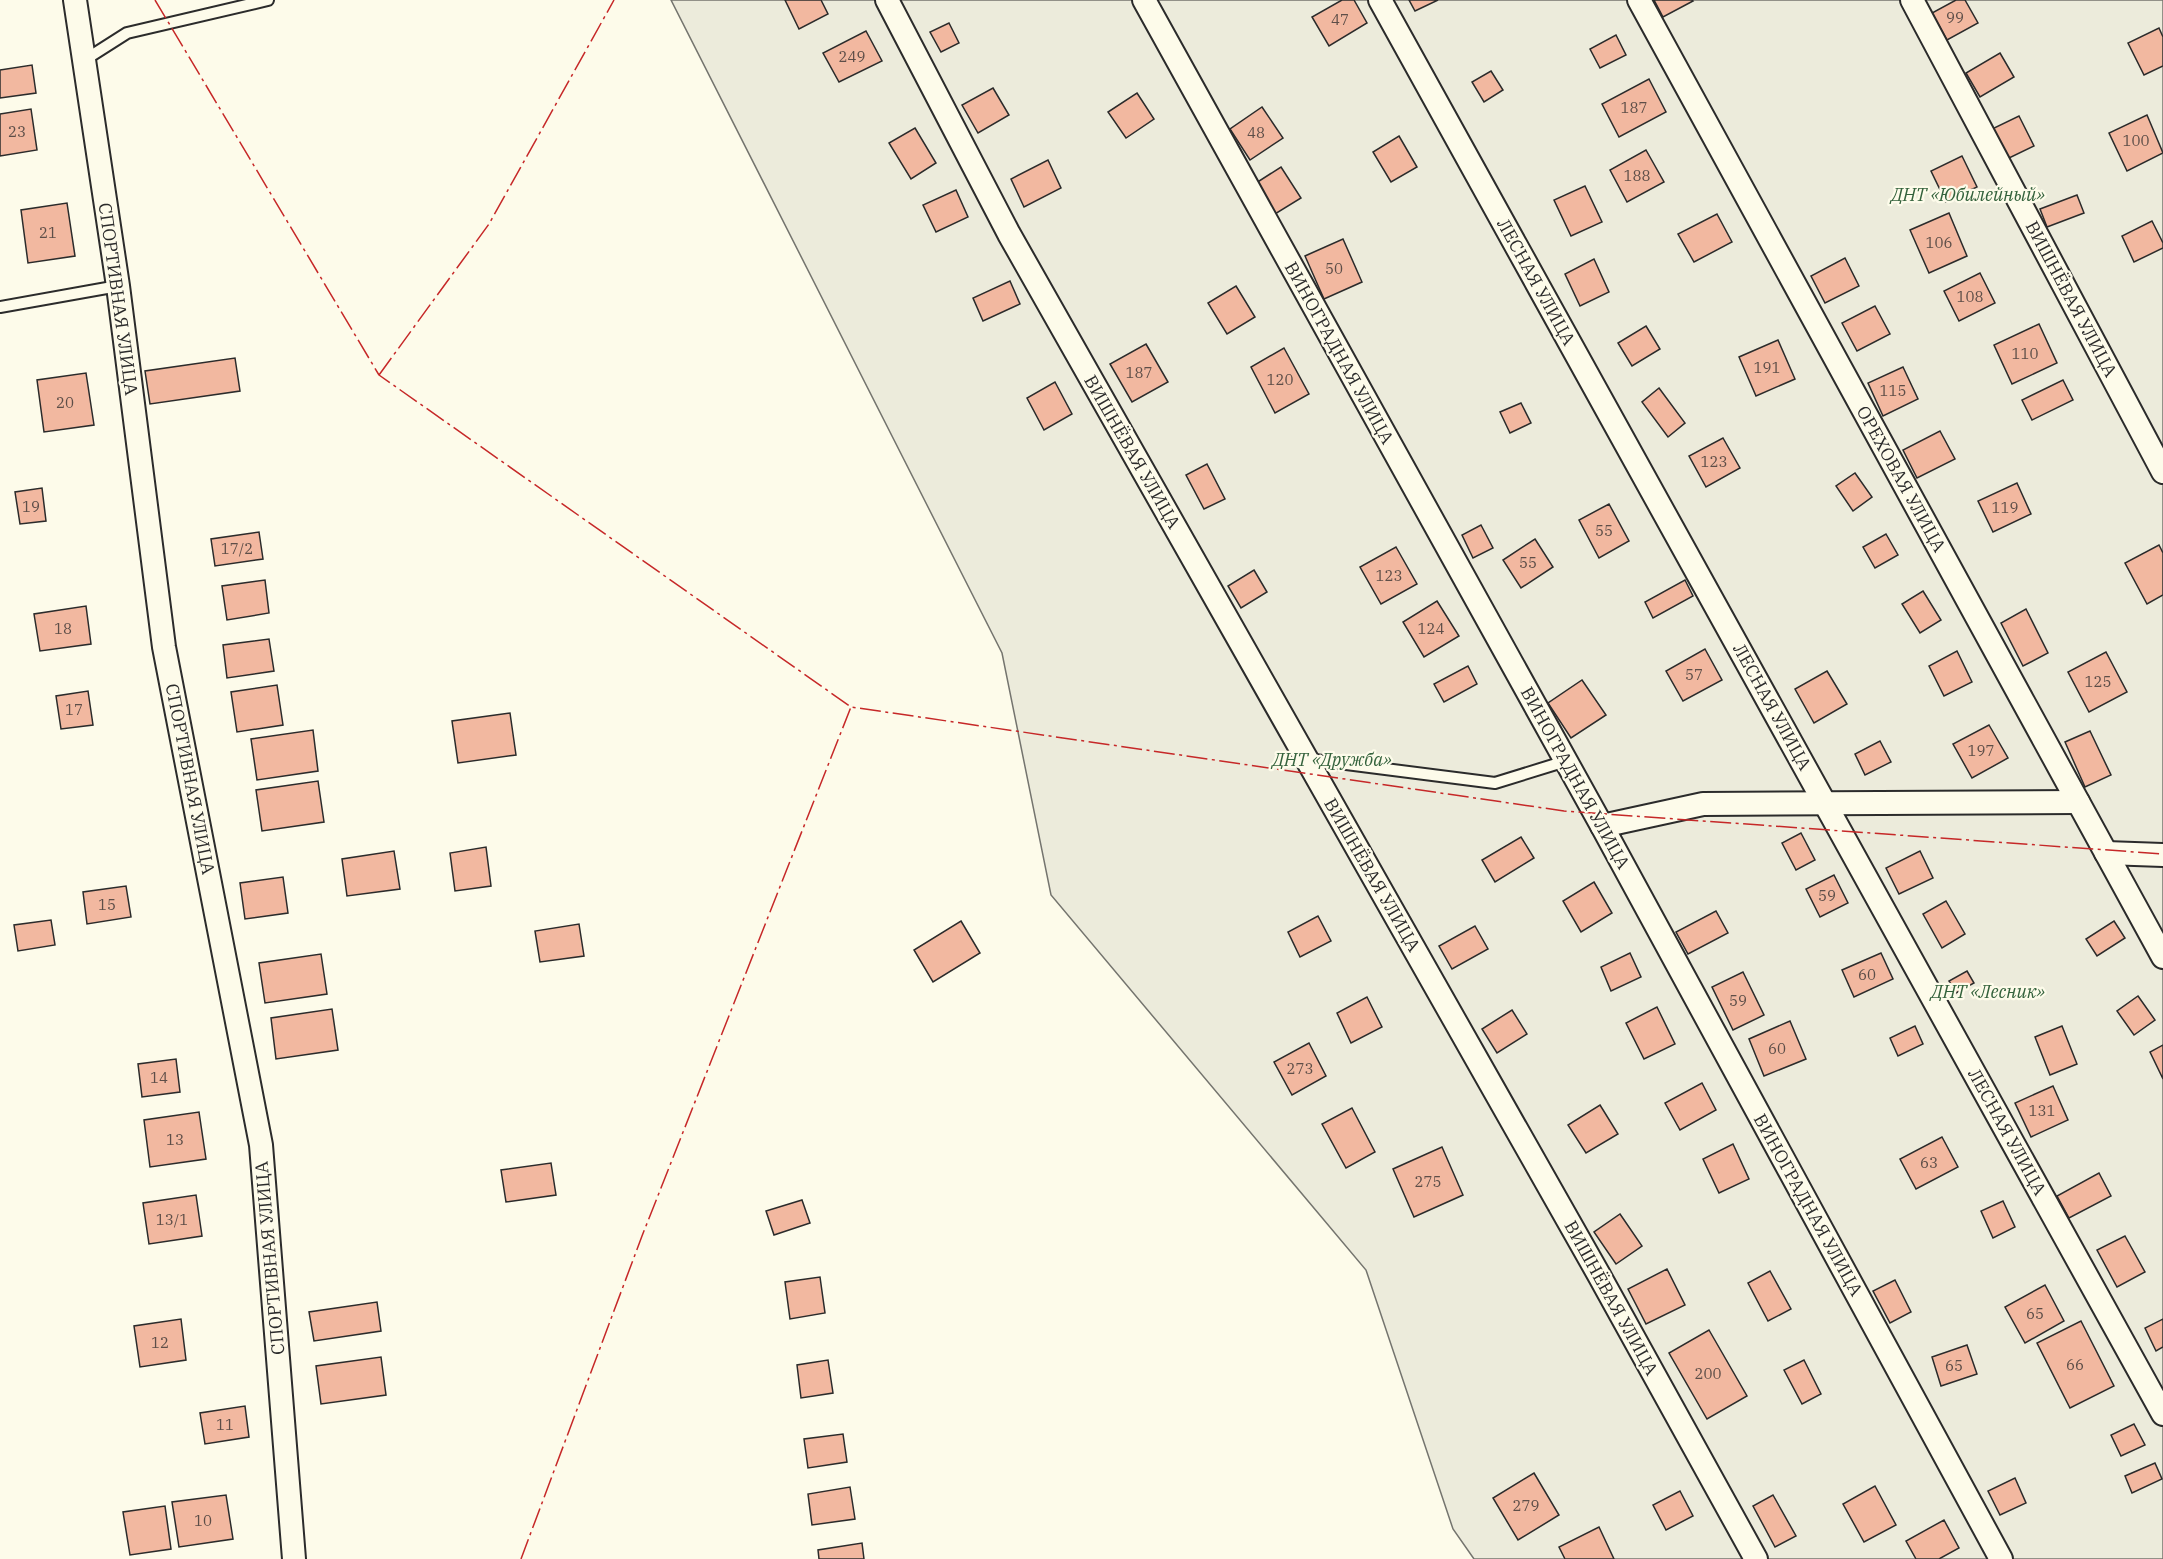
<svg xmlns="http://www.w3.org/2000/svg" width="2163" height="1559" viewBox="0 0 2163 1559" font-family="'IBM Plex Serif',serif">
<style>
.green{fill:#ecebdb;stroke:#74746e;stroke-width:1.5}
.building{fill:#f2b8a0;stroke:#2b2b2b;stroke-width:1.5}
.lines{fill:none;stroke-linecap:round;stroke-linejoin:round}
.service-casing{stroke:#2b2b2b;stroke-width:14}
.minor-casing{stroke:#2b2b2b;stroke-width:26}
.service{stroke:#fdfbea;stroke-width:10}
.minor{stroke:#fdfbea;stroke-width:22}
.power{stroke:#c62828;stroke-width:1.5;stroke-dasharray:21 4.5 3 4.5;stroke-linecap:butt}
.labels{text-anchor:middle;stroke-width:4.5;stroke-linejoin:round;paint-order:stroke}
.number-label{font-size:15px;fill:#5d4e48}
.park-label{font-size:18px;font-style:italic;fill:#34623c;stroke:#fdfbea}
.street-label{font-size:18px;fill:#2b2b2b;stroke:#fdfbea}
</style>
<rect width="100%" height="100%" fill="#fdfbea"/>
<path class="green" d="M671 0H2163V1559H1474L1453 1529 1366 1270 1051 895 1002 653Z"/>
<g class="building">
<path d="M785 0H821L828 14 799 29Z"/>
<path d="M1342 0H1354L1367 23 1329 46 1312 17Z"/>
<path d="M1409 0H1438L1415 11Z"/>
<path d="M1654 0H1692L1693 1 1663 17Z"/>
<path d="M1956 0H1965L1978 23 1947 40 1932 13Z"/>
<path d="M949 23 959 43 941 52 930 32Z"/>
<path d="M2159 28 2163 37V66L2144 75 2128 43Z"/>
<path d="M866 31 882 61 839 82 823 53Z"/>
<path d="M1616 35 1626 55 1600 68 1590 49Z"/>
<path d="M2000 53 2014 77 1980 97 1966 73Z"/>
<path d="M32 65 36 93 0 98V70Z"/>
<path d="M1491 71 1503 90 1484 102 1472 82Z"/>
<path d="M1649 79 1666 112 1619 137 1602 104Z"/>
<path d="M993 88 1009 115 978 133 962 105Z"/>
<path d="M1137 93 1154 119 1126 138 1108 112Z"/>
<path d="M1262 107 1283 138 1250 160 1230 129Z"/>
<path d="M31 109 37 150 0 156V114Z"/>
<path d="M2147 115 2163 153 2127 171 2109 133Z"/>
<path d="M2019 116 2034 146 2007 159 1992 129Z"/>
<path d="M915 128 936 163 911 179 889 143Z"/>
<path d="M1399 136 1417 167 1391 182 1373 152Z"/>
<path d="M1646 150 1664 182 1627 202 1610 170Z"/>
<path d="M1962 156 1977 187 1946 202 1931 171Z"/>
<path d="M1048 160 1061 188 1024 207 1011 179Z"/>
<path d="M1281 167 1301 198 1275 214 1256 183Z"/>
<path d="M1585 186 1602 222 1571 236 1554 200Z"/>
<path d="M956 190 968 217 936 232 923 205Z"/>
<path d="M2077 195 2084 213 2047 227 2040 209Z"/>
<path d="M67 203 75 256 28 263 21 210Z"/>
<path d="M1949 213 1967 256 1929 273 1910 230Z"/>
<path d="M1717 214 1732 242 1694 262 1678 234Z"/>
<path d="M2152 221 2163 243V248L2134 262 2122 236Z"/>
<path d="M1343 239 1362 282 1324 299 1305 256Z"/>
<path d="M1845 258 1859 286 1825 303 1811 276Z"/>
<path d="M1594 259 1609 292 1580 306 1565 274Z"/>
<path d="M1980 273 1995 303 1959 321 1944 291Z"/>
<path d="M1010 281 1020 304 983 321 973 298Z"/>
<path d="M1236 286 1255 317 1227 334 1208 303Z"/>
<path d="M1875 306 1890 334 1857 351 1842 323Z"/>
<path d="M2039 324 2057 363 2012 384 1994 345Z"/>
<path d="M1646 326 1660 349 1632 366 1618 343Z"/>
<path d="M1778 340 1795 379 1756 396 1739 357Z"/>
<path d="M1146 344 1168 382 1132 402 1110 364Z"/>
<path d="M1284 348 1309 394 1275 413 1251 367Z"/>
<path d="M235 358 240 391 150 404 145 371Z"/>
<path d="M1903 367 1918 399 1883 416 1868 383Z"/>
<path d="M86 373 94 425 44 432 37 380Z"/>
<path d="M2063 380 2073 400 2032 420 2022 400Z"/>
<path d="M1055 382 1072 414 1044 430 1027 398Z"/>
<path d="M1659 388 1685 423 1668 437 1642 402Z"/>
<path d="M1521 403 1531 423 1510 433 1500 412Z"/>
<path d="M1940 431 1955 459 1917 478 1903 450Z"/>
<path d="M1723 438 1740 468 1706 487 1689 456Z"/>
<path d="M1207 464 1225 499 1204 509 1186 475Z"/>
<path d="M1855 473 1872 497 1853 511 1836 486Z"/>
<path d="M2017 483 2031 514 1993 532 1978 501Z"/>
<path d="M42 488 46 521 20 524 15 492Z"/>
<path d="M1609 504 1629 541 1599 558 1579 520Z"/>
<path d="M1481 525 1493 548 1473 558 1462 535Z"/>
<path d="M259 532 263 559 215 566 211 539Z"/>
<path d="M1886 534 1898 555 1875 568 1863 547Z"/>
<path d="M1535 539 1553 567 1521 588 1503 560Z"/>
<path d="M2159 545 2163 553V595L2147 604 2125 563Z"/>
<path d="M1396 547 1417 584 1381 604 1360 567Z"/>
<path d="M1254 570 1267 592 1241 608 1228 586Z"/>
<path d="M265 580 269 613 227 620 222 586Z"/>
<path d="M1685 580 1693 596 1653 618 1645 602Z"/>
<path d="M1923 591 1941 620 1920 633 1902 604Z"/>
<path d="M1437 601 1459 636 1424 657 1403 622Z"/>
<path d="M86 606 91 644 40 651 34 614Z"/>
<path d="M2026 609 2048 653 2023 666 2001 623Z"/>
<path d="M269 639 274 671 227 678 223 645Z"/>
<path d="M1705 649 1722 680 1683 701 1666 671Z"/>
<path d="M1957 651 1972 682 1944 696 1929 666Z"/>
<path d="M2106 652 2127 692 2089 712 2068 672Z"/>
<path d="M1468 666 1477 684 1444 702 1434 684Z"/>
<path d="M1827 671 1847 704 1814 723 1795 689Z"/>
<path d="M1582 680 1606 715 1571 738 1548 703Z"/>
<path d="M277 685 283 725 237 732 231 692Z"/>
<path d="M88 691 93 725 61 729 56 696Z"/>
<path d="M510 713 516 755 458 763 452 721Z"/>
<path d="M1989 725 2008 758 1972 778 1953 744Z"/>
<path d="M313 730 318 771 257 780 251 739Z"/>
<path d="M2090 731 2111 775 2085 787 2065 742Z"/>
<path d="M1880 741 1891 762 1865 775 1855 754Z"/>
<path d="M318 781 324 822 262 831 256 790Z"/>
<path d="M1801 833 1815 860 1796 870 1782 843Z"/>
<path d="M1521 837 1534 858 1495 882 1482 860Z"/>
<path d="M486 847 491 886 455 891 450 853Z"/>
<path d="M394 851 400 889 347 896 342 859Z"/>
<path d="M1920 851 1933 878 1899 894 1886 868Z"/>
<path d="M1834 875 1848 903 1820 917 1806 889Z"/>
<path d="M283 877 288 913 245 919 240 883Z"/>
<path d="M1594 882 1612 913 1581 932 1563 901Z"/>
<path d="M126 886 131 917 87 924 83 892Z"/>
<path d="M1946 901 1965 934 1942 948 1923 914Z"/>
<path d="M1716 911 1728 933 1688 954 1676 932Z"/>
<path d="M1318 916 1331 941 1300 957 1288 932Z"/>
<path d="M51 920 55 945 18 951 14 925Z"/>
<path d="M961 921 980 953 933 982 914 950Z"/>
<path d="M2114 921 2125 938 2097 956 2086 939Z"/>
<path d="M579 924 584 956 540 962 535 931Z"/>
<path d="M1475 926 1488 949 1452 969 1439 946Z"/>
<path d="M1630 953 1641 977 1611 991 1601 967Z"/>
<path d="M1881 953 1893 979 1854 997 1842 970Z"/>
<path d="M321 954 327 994 265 1003 259 963Z"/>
<path d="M1967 971 1974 983 1956 993 1949 981Z"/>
<path d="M1743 972 1764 1015 1733 1030 1712 987Z"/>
<path d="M2138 996 2155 1020 2134 1035 2117 1011Z"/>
<path d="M1367 997 1382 1027 1351 1043 1337 1013Z"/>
<path d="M1657 1007 1675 1044 1644 1059 1626 1023Z"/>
<path d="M332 1009 338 1050 276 1059 271 1018Z"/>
<path d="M1512 1010 1527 1034 1497 1053 1482 1029Z"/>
<path d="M1790 1021 1806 1059 1764 1076 1749 1039Z"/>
<path d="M1915 1026 1923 1044 1898 1056 1890 1038Z"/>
<path d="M2062 1026 2077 1064 2050 1075 2035 1037Z"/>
<path d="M1309 1043 1326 1076 1292 1095 1274 1062Z"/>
<path d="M2163 1045V1079L2150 1052Z"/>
<path d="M176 1059 180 1092 142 1097 138 1064Z"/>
<path d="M1702 1083 1716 1110 1680 1130 1665 1103Z"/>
<path d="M2053 1086 2068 1120 2031 1137 2015 1103Z"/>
<path d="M1600 1105 1618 1134 1586 1153 1568 1125Z"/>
<path d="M1352 1108 1375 1152 1346 1168 1322 1124Z"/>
<path d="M199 1112 206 1159 150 1167 144 1120Z"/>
<path d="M1942 1137 1958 1167 1916 1189 1900 1159Z"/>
<path d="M1733 1144 1749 1179 1719 1193 1703 1159Z"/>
<path d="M1442 1147 1463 1195 1414 1217 1393 1169Z"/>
<path d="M551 1163 556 1195 506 1202 501 1170Z"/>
<path d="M2099 1173 2111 1196 2069 1218 2057 1196Z"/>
<path d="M196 1195 202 1236 149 1244 143 1203Z"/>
<path d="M802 1200 810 1223 774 1235 766 1211Z"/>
<path d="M2003 1201 2015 1227 1993 1238 1981 1211Z"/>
<path d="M1620 1214 1642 1246 1616 1264 1594 1232Z"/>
<path d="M2125 1236 2145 1272 2117 1287 2097 1250Z"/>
<path d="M1667 1269 1685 1305 1646 1324 1628 1289Z"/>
<path d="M1770 1271 1791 1309 1768 1321 1748 1283Z"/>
<path d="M820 1277 825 1313 790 1319 785 1282Z"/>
<path d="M1895 1280 1911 1312 1890 1323 1873 1291Z"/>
<path d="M2045 1285 2064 1321 2025 1343 2005 1307Z"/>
<path d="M377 1302 381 1331 314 1341 309 1312Z"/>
<path d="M181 1319 186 1360 140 1367 134 1326Z"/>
<path d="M2163 1319V1347L2156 1351 2145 1328Z"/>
<path d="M2081 1321 2114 1386 2070 1408 2037 1343Z"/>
<path d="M1709 1330 1747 1396 1707 1419 1669 1353Z"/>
<path d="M1967 1345 1977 1374 1941 1386 1932 1357Z"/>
<path d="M381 1357 386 1395 321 1404 316 1366Z"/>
<path d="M828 1360 833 1393 801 1398 797 1365Z"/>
<path d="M1804 1360 1821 1394 1802 1404 1784 1370Z"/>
<path d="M245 1406 249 1437 205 1444 200 1413Z"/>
<path d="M2134 1424 2145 1445 2121 1456 2111 1435Z"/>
<path d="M843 1434 847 1462 808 1468 804 1439Z"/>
<path d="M2155 1463 2162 1479 2132 1493 2125 1476Z"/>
<path d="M1534 1473 1559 1515 1518 1540 1493 1498Z"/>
<path d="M2015 1478 2026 1503 2000 1515 1988 1491Z"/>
<path d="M1875 1486 1896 1525 1864 1542 1843 1504Z"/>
<path d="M850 1487 855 1519 812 1525 808 1494Z"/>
<path d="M1680 1491 1693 1516 1666 1530 1653 1505Z"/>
<path d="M226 1495 233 1539 179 1547 172 1502Z"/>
<path d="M1773 1495 1796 1536 1775 1547 1753 1506Z"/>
<path d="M165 1506 171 1549 130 1555 123 1512Z"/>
<path d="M1944 1520 1959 1548 1939 1559H1916L1906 1541Z"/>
<path d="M1599 1527 1614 1559H1565L1559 1547Z"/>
<path d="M862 1543 864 1559H819L818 1550Z"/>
</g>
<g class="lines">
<g class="service-casing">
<g id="service">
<path d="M83 61 127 33 268 0"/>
<path d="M0 307 118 286"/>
<path d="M1307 759 1495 783 1566 761"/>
</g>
</g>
<g class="minor-casing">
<g id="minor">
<path d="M75 0 118 286 164 647 261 1145 294 1559"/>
<path d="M887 0 1009 234 1599 1275 1756 1559"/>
<path d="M1144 0 1602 826 2001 1559"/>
<path d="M1380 0 2163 1414"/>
<path d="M1639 0 2163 957"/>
<path d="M1912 0 2163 472"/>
<path d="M1602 826 1703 804 2078 802"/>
<path d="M2106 853 2163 855"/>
</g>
</g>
<use href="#service" class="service"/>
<use href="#minor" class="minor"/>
<g class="power">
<path d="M155 0 379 375 851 707 1564 811 2163 854"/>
<path d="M379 375 489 224 614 0"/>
<path d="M521 1559 642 1236 851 707"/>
</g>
</g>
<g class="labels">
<g class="number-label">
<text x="1955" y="23">99</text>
<text x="1340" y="25">47</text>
<text x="852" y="62">249</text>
<text x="1634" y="113">187</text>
<text x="17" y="137">23</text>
<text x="1256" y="138">48</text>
<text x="2136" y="146">100</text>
<text x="1637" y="181">188</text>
<text x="48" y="238">21</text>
<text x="1939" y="248">106</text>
<text x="1334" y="274">50</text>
<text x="1970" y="302">108</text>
<text x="2025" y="359">110</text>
<text x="1767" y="373">191</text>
<text x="1139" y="378">187</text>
<text x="1280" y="385">120</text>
<text x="1893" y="396">115</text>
<text x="65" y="408">20</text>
<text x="1714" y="467">123</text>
<text x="31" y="512">19</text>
<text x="2005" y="513">119</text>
<text x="1604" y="536">55</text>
<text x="237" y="554">17/2</text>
<text x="1528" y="568">55</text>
<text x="1389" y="581">123</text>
<text x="63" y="634">18</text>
<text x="1431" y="634">124</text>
<text x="1694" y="680">57</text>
<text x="2098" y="687">125</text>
<text x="74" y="715">17</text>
<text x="1981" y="756">197</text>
<text x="1827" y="901">59</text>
<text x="107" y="910">15</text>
<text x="1867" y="980">60</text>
<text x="1738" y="1006">59</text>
<text x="1777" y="1054">60</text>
<text x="1300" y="1074">273</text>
<text x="159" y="1083">14</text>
<text x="2042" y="1116">131</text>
<text x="175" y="1145">13</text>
<text x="1929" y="1168">63</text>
<text x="1428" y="1187">275</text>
<text x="172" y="1225">13/1</text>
<text x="2035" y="1319">65</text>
<text x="160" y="1348">12</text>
<text x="2075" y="1370">66</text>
<text x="1954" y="1371">65</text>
<text x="1708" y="1379">200</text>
<text x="225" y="1430">11</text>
<text x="1526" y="1511">279</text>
<text x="203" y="1526">10</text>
</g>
<g class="park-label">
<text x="1968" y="201">ДНТ «Юбилейный»</text>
<text x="1332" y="766">ДНТ «Дружба»</text>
<text x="1988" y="998">ДНТ «Лесник»</text>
</g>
<g class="street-label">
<text transform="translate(1536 282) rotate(61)" y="6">ЛЕСНАЯ УЛИЦА</text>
<text transform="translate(118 299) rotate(82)" y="6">СПОРТИВНАЯ УЛИЦА</text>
<text transform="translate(2071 299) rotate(62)" y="6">ВИШНЁВАЯ УЛИЦА</text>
<text transform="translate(1339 353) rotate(61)" y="6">ВИНОГРАДНАЯ УЛИЦА</text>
<text transform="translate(1132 452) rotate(60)" y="6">ВИШНЁВАЯ УЛИЦА</text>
<text transform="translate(1901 479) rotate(61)" y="6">ОРЕХОВАЯ УЛИЦА</text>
<text transform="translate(1772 707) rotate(61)" y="6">ЛЕСНАЯ УЛИЦА</text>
<text transform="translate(1575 778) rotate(61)" y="6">ВИНОГРАДНАЯ УЛИЦА</text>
<text transform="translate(190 779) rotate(79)" y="6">СПОРТИВНАЯ УЛИЦА</text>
<text transform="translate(1372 875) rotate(60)" y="6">ВИШНЁВАЯ УЛИЦА</text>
<text transform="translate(2007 1132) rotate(61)" y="6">ЛЕСНАЯ УЛИЦА</text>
<text transform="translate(1808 1205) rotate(61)" y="6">ВИНОГРАДНАЯ УЛИЦА</text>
<text transform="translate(270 1258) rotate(-95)" y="6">СПОРТИВНАЯ УЛИЦА</text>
<text transform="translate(1611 1298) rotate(61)" y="6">ВИШНЁВАЯ УЛИЦА</text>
</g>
</g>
</svg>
